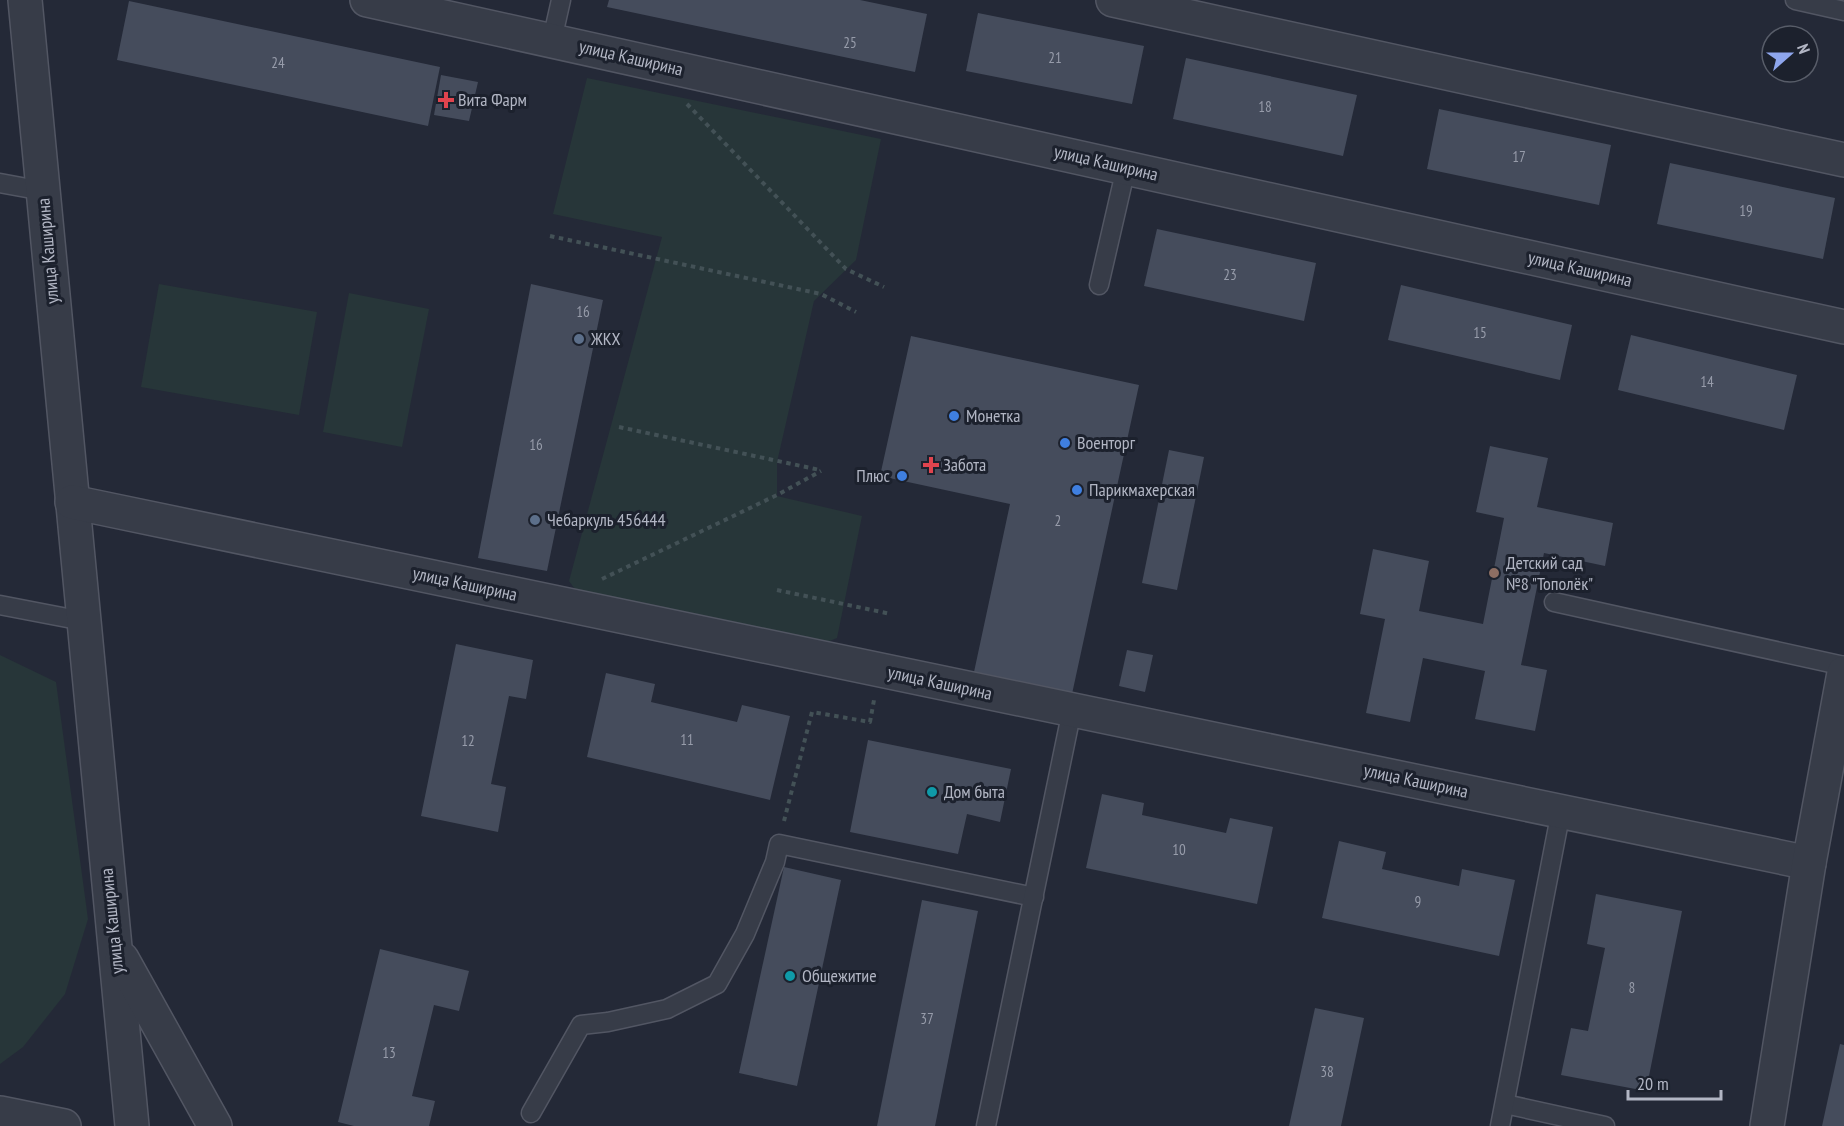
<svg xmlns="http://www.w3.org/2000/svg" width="1844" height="1126" viewBox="0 0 1844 1126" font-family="'PT Sans Narrow',sans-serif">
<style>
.green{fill:#273639}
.building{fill:#454c5c}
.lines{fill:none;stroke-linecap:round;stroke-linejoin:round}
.lane-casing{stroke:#525663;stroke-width:21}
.street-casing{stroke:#525663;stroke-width:36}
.path{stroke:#435156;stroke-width:4;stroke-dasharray:4.5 4.5;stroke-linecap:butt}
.lane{stroke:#373c48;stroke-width:18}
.street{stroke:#373c48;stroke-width:33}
.health-dot{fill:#e0444e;stroke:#1c212d;stroke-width:2}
.service-dot{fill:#5c6f8a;stroke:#1c212d;stroke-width:2}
.shop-dot{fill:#3f7fe0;stroke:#1c212d;stroke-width:2}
.education-dot{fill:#8d6e63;stroke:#1c212d;stroke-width:2}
.culture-dot{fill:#0f9aa8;stroke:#1c212d;stroke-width:2}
.labels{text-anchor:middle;stroke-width:6;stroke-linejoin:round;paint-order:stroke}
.number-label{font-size:15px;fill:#979caa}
.street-label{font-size:18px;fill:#b2b6c4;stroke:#1c212d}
.poi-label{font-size:18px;fill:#b2b6c4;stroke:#1c212d;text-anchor:start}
</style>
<rect width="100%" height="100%" fill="#242937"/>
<g class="green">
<path d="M587 78 881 139 856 260 814 301 777 462V496L862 516 837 638 815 647 583 600 569 581 662 237 553 214Z"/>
<path d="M159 284 317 312 299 415 141 387Z"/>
<path d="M349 293 429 309 402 447 323 432Z"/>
<path d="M0 655 56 682 88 919 65 994 23 1047 0 1064Z"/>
</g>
<g class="building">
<path d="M609 0H860L927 14 915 72 607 7Z"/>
<path d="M129 1 440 67 428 126 117 60Z"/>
<path d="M978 13 1144 46 1132 104 966 71Z"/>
<path d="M1186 58 1357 95 1343 156 1173 119Z"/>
<path d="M441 75 478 82 469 121 434 115Z"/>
<path d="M1439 109 1611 145 1599 205 1427 169Z"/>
<path d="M1670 163 1835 198 1823 259 1657 224Z"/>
<path d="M1157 229 1316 263 1304 321 1144 286Z"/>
<path d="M531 284 603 300 547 571 478 558Z"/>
<path d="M1401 285 1572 325 1560 380 1388 340Z"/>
<path d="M1631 335 1797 375 1784 430 1618 390Z"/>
<path d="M911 336 1139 385 1072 694 974 672 1010 504 880 476Z"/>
<path d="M1490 446 1548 458 1537 507 1613 523 1605 566 1544 553 1521 665 1547 670 1535 731 1475 719 1485 671 1423 658 1410 722 1366 713 1385 619 1360 614 1373 549 1429 561 1419 611 1483 624 1504 518 1476 512Z"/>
<path d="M1169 450 1204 457 1177 590 1142 583Z"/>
<path d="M456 644 533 660 526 699 509 696 491 784 506 787 498 832 421 816Z"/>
<path d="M1127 650 1153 655 1145 692 1119 686Z"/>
<path d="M606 673 655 684 651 702 737 722 742 705 790 716 770 800 587 757Z"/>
<path d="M868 740 1011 769 1000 822 967 814 958 854 850 832Z"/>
<path d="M1102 794 1144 803 1142 815 1226 833 1230 818 1273 827 1257 904 1086 868Z"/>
<path d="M1339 841 1386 852 1382 869 1459 886 1462 869 1515 880 1499 956 1322 918Z"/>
<path d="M784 867 841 880 797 1086 739 1073Z"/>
<path d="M1596 894 1682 911 1646 1091 1561 1075 1571 1028 1588 1031 1605 948 1587 944Z"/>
<path d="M922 900 978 911 935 1126H877Z"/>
<path d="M380 949 469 971 459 1011 434 1005 412 1096 435 1101 429 1126H354L338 1122Z"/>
<path d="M1315 1008 1364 1018 1341 1126H1289Z"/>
<path d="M1840 1044 1844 1045V1126H1822Z"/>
</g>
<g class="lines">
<g class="lane-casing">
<g id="lane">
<path d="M1795 0 1844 11"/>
<path d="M552 40 561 0"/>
<path d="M0 183 43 191"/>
<path d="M1099 285 1126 168"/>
<path d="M1554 602 1844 666"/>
<path d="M0 605 83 621"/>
<path d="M1505 1104 1605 1126"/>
<path d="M531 1113 581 1025 608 1022 667 1009 717 984 745 934 775 862 779 844 1034 897"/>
<path d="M986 1126 1072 710"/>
<path d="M1500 1126 1561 811"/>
</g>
</g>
<g class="street-casing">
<g id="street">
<path d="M25 0 132 1126"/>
<path d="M367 0 1844 327"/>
<path d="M1113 0 1844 160"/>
<path d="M72 502 1809 863"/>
<path d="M122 959 215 1126"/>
<path d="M0 1113 64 1126"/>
<path d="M1767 1126 1809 863 1844 673"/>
</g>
</g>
<g class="path">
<path d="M687 104 846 269 884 287"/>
<path d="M550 236 821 294 856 312"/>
<path d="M619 427 820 470"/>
<path d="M602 579 777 495 821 471"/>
<path d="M777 590 891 614"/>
<path d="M784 821 812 712 870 722 874 700"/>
</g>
<use href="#lane" class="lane"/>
<use href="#street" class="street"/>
</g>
<g class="health-dot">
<path d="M443 91h6v6h6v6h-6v6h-6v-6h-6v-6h6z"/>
<path d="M928 456h6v6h6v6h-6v6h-6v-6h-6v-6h6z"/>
</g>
<g class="service-dot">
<circle cx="579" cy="339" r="6"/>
<circle cx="535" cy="520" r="6"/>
</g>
<g class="shop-dot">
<circle cx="954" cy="416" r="6"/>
<circle cx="1065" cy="443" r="6"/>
<circle cx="902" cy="476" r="6"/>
<circle cx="1077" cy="490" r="6"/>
</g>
<circle class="education-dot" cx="1494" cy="573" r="6"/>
<g class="culture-dot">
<circle cx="932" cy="792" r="6"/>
<circle cx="790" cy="976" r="6"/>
</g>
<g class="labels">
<g class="number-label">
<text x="850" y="48">25</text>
<text x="1055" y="63">21</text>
<text x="278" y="68">24</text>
<text x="1265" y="112">18</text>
<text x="1519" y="162">17</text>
<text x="1746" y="216">19</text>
<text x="1230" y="280">23</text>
<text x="583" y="317">16</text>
<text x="1480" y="338">15</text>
<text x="1707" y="387">14</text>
<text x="536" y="450">16</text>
<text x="1058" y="526">2</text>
<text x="687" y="745">11</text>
<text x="468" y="746">12</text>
<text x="1179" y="855">10</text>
<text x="1418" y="907">9</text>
<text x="1632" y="993">8</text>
<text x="927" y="1024">37</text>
<text x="389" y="1058">13</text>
<text x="1327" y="1077">38</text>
</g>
<g class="street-label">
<text transform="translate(631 58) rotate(13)" y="6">улица Каширина</text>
<text transform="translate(1106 163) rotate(13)" y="6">улица Каширина</text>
<text transform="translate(48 251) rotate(-95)" y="6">улица Каширина</text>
<text transform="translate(1580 269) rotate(13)" y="6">улица Каширина</text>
<text transform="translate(465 584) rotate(12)" y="6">улица Каширина</text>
<text transform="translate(940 683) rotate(12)" y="6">улица Каширина</text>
<text transform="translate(1416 781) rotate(12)" y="6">улица Каширина</text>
<text transform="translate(112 921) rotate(-96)" y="6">улица Каширина</text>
</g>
<g class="poi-label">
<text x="458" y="106">Вита Фарм</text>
<text x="591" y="345">ЖКХ</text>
<text x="966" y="422">Монетка</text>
<text x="1077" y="449">Военторг</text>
<text x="943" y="471">Забота</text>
<text x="890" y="482" text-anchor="end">Плюс</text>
<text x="1089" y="496">Парикмахерская</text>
<text x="547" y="526">Чебаpкуль 456444</text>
<text x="1506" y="569">Детский сад<tspan x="1506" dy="21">№8 "Тополёк"</tspan></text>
<text x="944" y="798">Дом быта</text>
<text x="802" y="982">Общежитие</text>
</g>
</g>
<g transform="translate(1790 54) rotate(69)"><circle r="28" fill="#1c212d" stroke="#585d69" stroke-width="1.5"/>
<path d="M0-4.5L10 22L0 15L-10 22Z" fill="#8ea6ed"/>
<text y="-9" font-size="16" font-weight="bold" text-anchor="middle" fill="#b2b6c4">N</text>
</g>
<path d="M1628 1090v9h93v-9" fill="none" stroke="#b2b6c4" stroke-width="3"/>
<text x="1637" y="1090" font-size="18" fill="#b2b6c4" stroke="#1c212d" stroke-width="4.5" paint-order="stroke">20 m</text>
</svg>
